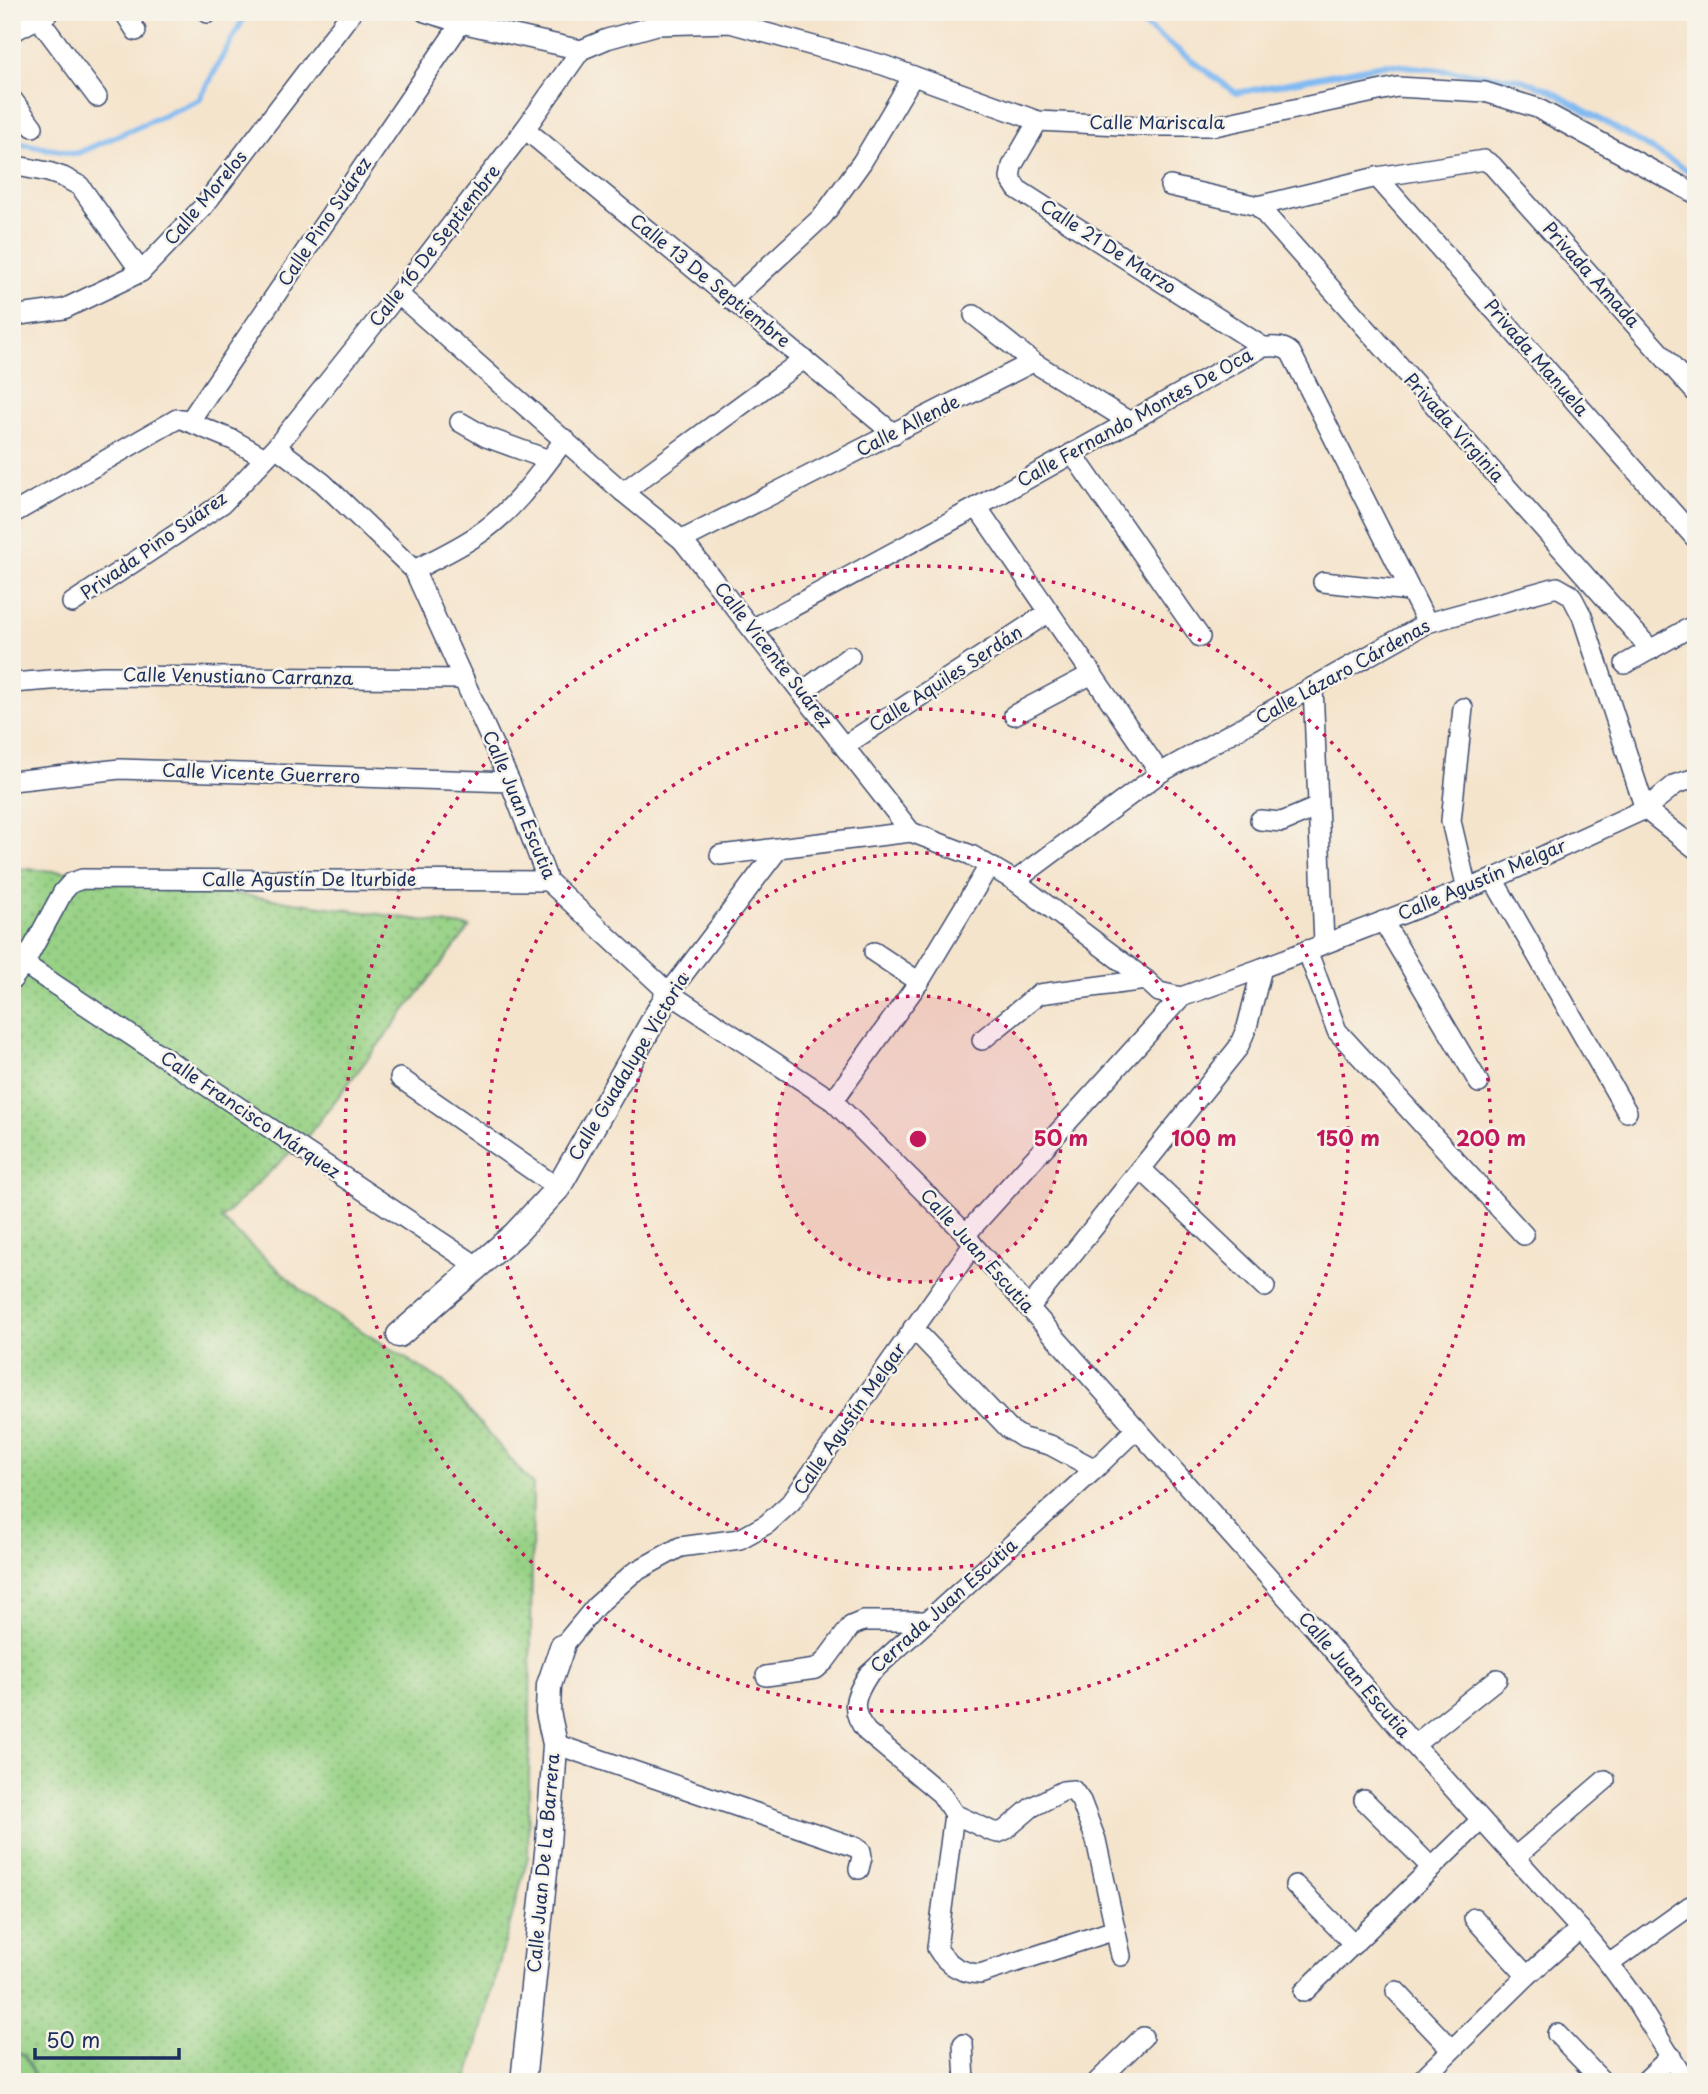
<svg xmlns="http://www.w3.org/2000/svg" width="1708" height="2094" viewBox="0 0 1708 2094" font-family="'Playpen Sans',sans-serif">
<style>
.grass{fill:url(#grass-dots);stroke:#5a8072;stroke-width:2}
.park{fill:#98d286;stroke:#5a8072;stroke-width:2}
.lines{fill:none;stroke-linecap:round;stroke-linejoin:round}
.stream{stroke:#81baf2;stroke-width:6}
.minor-casing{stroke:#3c4a6e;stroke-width:22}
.tertiary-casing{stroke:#3c4a6e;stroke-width:27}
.minor{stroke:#fff;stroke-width:19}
.tertiary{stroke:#fff;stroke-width:24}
.ring{fill:none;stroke:#c2185b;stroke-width:3.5;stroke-dasharray:3.5 7}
.labels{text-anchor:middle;stroke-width:5;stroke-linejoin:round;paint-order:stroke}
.street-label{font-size:18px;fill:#1b2f5e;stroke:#f7f3e8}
.centre{fill:#c2185b;stroke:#f7f3e8;stroke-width:3.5}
.ring-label{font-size:21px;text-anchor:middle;font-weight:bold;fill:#c2185b;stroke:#f7f3e8;stroke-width:5;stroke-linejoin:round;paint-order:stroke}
</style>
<defs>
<pattern id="grass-dots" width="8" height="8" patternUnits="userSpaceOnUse" patternTransform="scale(1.75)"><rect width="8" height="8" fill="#98d286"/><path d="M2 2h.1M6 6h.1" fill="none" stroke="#7bab71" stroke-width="1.8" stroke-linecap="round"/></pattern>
</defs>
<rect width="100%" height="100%" fill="#f7f3e8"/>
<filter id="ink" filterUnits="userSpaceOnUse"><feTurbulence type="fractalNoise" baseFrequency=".0143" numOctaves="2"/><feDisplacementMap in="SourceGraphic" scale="14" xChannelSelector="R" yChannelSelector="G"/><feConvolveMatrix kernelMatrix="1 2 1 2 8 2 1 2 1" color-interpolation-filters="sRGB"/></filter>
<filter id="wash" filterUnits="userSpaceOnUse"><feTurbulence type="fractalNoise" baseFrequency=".00686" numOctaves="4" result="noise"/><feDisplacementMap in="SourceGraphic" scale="28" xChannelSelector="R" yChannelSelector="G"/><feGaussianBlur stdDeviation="1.57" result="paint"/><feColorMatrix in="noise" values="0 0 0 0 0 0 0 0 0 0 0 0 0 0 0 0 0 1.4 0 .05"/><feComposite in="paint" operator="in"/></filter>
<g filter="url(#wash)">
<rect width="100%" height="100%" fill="#f5e4cc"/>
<path class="grass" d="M12 868 95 874 470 927 309 1134 221 1219 315 1302 444 1382 533 1485 528 1857 467 2082H12Z"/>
<path class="park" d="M12 2049 24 2056 38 2082H12Z"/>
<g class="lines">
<g class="stream">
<path d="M1121 12 1136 19 1236 93 1387 64 1519 79 1548 89 1696 175"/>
<path d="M12 142 76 154 199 100 247 12"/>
</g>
</g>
</g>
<g filter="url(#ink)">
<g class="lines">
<g class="minor-casing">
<g id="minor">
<path d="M124 12 136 31"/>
<path d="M208 12V13"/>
<path d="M425 12 461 23 581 50"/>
<path d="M38 18 97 97"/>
<path d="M12 32 48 13"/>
<path d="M12 99 33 127"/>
<path d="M1038 121 1012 166 1010 178 1017 189 1263 347"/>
<path d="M525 129 894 434"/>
<path d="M12 165 48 172 63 177 80 186 141 272"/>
<path d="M1377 177 1696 539"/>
<path d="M1170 186 1258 206 1651 650"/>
<path d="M1258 206 1377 177 1484 160 1492 165 1696 393"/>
<path d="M398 294 623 492 682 540 911 832 971 855 1015 881 1146 980 1159 992 1181 997 1262 968 1493 879 1645 809 1676 784 1696 778"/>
<path d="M732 300 823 216 862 162 913 76"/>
<path d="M974 315 1033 362 1130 422"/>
<path d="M12 316 64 309 141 272 203 207 352 12"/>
<path d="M189 422 461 23"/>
<path d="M460 422 486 437 549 460"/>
<path d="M276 447 323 483 414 570 510 782 548 881 669 993 833 1101 966 1234 973 1245 1314 1628 1414 1745 1580 1929 1609 1964 1636 2001 1686 2082"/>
<path d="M1072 453 1200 637"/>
<path d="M623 492 804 359"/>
<path d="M977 507 1160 773"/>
<path d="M12 514 177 419H182L233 440 265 458"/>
<path d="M682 540 1033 362"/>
<path d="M414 570C435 559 457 549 476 536 513 512 539 474 565 439"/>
<path d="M1323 582 1410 591"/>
<path d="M72 603 223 503 276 447 398 294 525 129 581 50 607 39 657 25 730 23 883 65 1038 121 1140 126H1215L1397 87 1485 92 1537 108 1696 194"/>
<path d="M752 629 977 507 1263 347C1274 347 1283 345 1291 353L1427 623"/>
<path d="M1625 664 1696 624"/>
<path d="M12 683 103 676 464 679"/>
<path d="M1313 687 1324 943"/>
<path d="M802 692 850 656"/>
<path d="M1463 708 1451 821 1467 889"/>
<path d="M1014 715 1092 674"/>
<path d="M844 746 1049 612"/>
<path d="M12 781 120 769 510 782"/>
<path d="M1645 809 1696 849"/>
<path d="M1260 820 1282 822 1318 807"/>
<path d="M720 855 911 832"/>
<path d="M1493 879 1627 1112"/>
<path d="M1015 881 1160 773 1427 623 1557 587 1571 595 1582 616 1645 809"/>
<path d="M1383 921 1479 1083"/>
<path d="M1307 950 1337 1031 1524 1235"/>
<path d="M874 952 919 982"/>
<path d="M24 964 477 1266"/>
<path d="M12 980 24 964 63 892 71 883 82 879 548 881"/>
<path d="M669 993 779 848"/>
<path d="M982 1040 1039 994 1146 980"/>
<path d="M400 1078 558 1188"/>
<path d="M833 1101 919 982 989 866"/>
<path d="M1141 1169 1265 1287"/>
<path d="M966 1234 1181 997"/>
<path d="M1029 1308 1238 1048 1247 1027 1262 968"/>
<path d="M913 1328 1009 1429 1023 1438 1050 1445 1095 1469"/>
<path d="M562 1647 596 1606 633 1573 680 1547 740 1539 767 1524 791 1502 973 1245"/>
<path d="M766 1676 816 1669 825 1661 851 1626 863 1621H928"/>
<path d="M555 1744 855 1847 861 1851 862 1857 859 1869"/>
<path d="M1414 1745 1497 1679"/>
<path d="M1364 1800 1432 1868"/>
<path d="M954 1814 937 1948C947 1965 961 1973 980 1974L1115 1930"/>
<path d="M1515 1857 1605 1780"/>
<path d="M1295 1885 1354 1944"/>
<path d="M1474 1918 1527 1976"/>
<path d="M1121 1956 1096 1840 1081 1801 1073 1790 1063 1791 1032 1807 1005 1830 998 1833 991 1831 954 1814 941 1794 867 1732C849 1710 854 1697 868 1675L1095 1469 1136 1429"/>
<path d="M1609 1964 1690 1906"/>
<path d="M1396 1991 1451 2049"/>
<path d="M1304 1992 1481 1820"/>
<path d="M1557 2034 1603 2082"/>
<path d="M963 2044 965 2082"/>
<path d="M1097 2082 1143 2037"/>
<path d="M1419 2082 1527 1976 1580 1929"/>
<path d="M1644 2082 1671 2056"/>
</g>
</g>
<g class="tertiary-casing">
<g id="tertiary">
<path d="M399 1335 515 1234 558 1188 669 993"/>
<path d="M523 2082 548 1843 553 1777 555 1744 548 1712 549 1685 562 1647"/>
</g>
</g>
<use href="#minor" class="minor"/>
<use href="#tertiary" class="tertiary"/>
</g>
</g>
<circle cx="918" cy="1139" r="143" fill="#c2185b" fill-opacity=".12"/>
<g class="ring">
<circle cx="918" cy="1139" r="143"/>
<circle cx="918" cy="1139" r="286"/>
<circle cx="918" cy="1139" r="430"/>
<circle cx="918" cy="1139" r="573"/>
</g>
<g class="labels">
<g class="street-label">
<text x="1157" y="129">Calle Mariscala</text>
<text transform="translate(206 198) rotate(-50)" y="6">Calle Morelos</text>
<text transform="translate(325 222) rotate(-56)" y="6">Calle Pino Suárez</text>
<text transform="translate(435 246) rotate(-52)" y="6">Calle 16 De Septiembre</text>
<text transform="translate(1108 247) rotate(33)" y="6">Calle 21 De Marzo</text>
<text transform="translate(1591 275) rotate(48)" y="6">Privada Amada</text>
<text transform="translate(710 281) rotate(39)" y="6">Calle 13 De Septiembre</text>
<text transform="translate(1536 358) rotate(49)" y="6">Privada Manuela</text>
<text transform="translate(1135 418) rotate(-29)" y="6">Calle Fernando Montes De Oca</text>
<text transform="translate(908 426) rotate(-27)" y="6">Calle Allende</text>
<text transform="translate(1454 428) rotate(48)" y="6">Privada Virginia</text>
<text transform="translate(154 546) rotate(-35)" y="6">Privada Pino Suárez</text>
<text transform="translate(773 655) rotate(52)" y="6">Calle Vicente Suárez</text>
<text transform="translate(1343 672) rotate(-29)" y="6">Calle Lázaro Cárdenas</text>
<text transform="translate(238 677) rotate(1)" y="6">Calle Venustiano Carranza</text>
<text transform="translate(946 679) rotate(-33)" y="6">Calle Aquiles Serdán</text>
<text transform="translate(261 774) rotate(2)" y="6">Calle Vicente Guerrero</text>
<text transform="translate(519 805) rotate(67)" y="6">Calle Juan Escutia</text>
<text x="309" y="886">Calle Agustín De Iturbide</text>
<text transform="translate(1482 880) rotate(-23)" y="6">Calle Agustín Melgar</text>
<text transform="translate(629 1067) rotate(-59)" y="6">Calle Guadalupe Victoria</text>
<text transform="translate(250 1115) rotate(34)" y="6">Calle Francisco Márquez</text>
<text transform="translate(977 1251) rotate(48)" y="6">Calle Juan Escutia</text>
<text transform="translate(850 1419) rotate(-55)" y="6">Calle Agustín Melgar</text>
<text transform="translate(944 1606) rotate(-42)" y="6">Cerrada Juan Escutia</text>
<text transform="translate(1354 1675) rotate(49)" y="6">Calle Juan Escutia</text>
<text transform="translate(544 1863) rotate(-85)" y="6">Calle Juan De La Barrera</text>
</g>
</g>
<circle cx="918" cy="1139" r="10" class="centre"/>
<g class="ring-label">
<text x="1061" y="1146">50 m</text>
<text x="1204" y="1146">100 m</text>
<text x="1348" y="1146">150 m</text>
<text x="1491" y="1146">200 m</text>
</g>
<rect width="1708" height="2094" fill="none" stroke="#f7f3e8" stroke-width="42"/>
<path d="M35 2048v10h144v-10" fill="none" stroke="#1b2f5e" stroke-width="3.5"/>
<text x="46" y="2048" font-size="21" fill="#1b2f5e" stroke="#f7f3e8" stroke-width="5" paint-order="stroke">50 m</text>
</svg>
